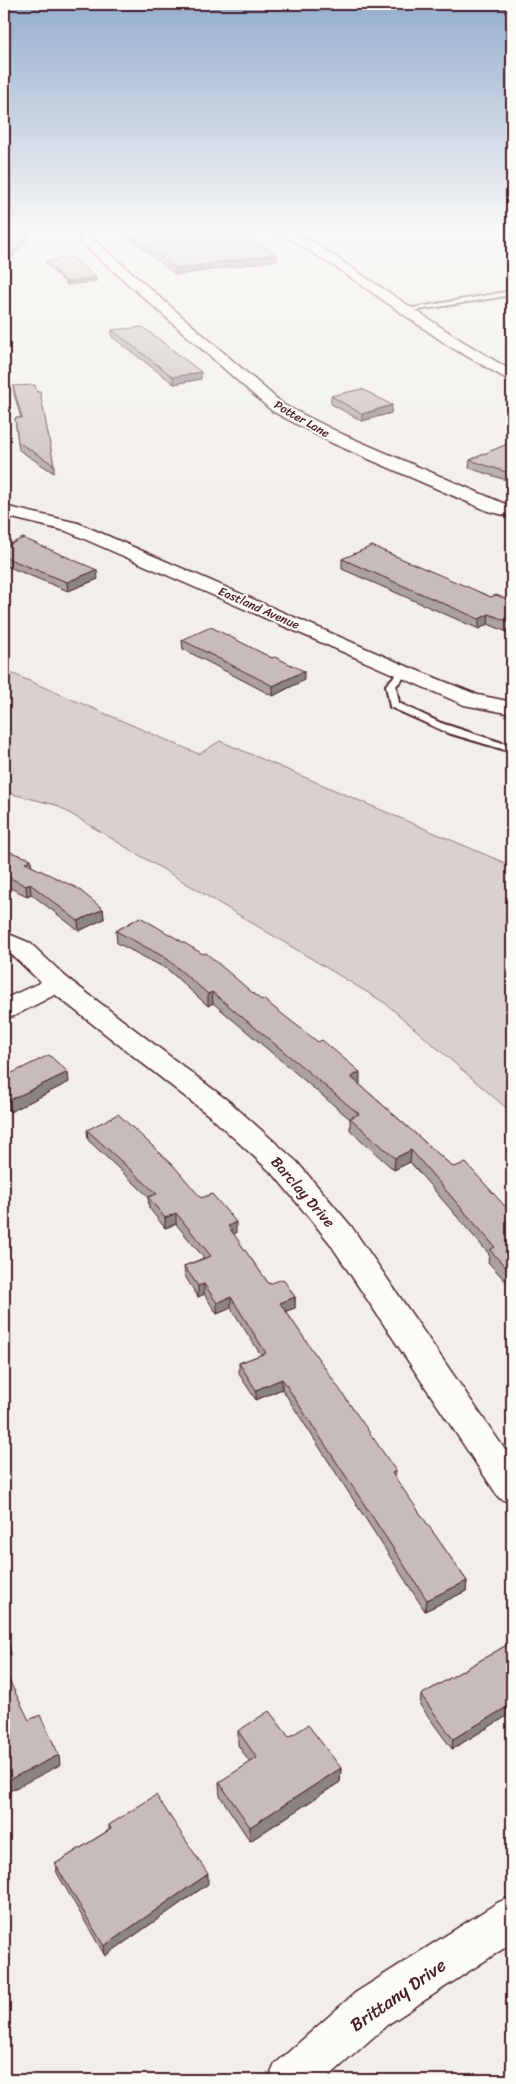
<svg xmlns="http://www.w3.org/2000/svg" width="516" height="2084" viewBox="0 0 516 2084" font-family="Sriracha,sans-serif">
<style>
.green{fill:#d9d0cf;stroke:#92787d}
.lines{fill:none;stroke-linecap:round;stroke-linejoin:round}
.service-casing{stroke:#4a1f2b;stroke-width:4}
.minor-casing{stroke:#4a1f2b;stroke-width:3}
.tertiary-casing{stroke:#4a1f2b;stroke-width:3}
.service{fill:#fdfcf7;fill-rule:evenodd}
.minor{fill:#fdfcf7;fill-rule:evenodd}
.tertiary{fill:#fdfcf7;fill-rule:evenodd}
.wall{fill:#aca1a1;stroke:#4a1f2b}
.shaded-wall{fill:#8c8383;stroke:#4a1f2b}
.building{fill:#c8bbbb;stroke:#4a1f2b}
.labels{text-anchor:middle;stroke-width:4;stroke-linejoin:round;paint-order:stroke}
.far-street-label{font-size:12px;fill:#4a1f2b;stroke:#fdfcf7}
.street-label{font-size:15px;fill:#4a1f2b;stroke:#fdfcf7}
.near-street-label{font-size:18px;fill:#4a1f2b;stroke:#fdfcf7}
</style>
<rect width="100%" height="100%" fill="#f2efeb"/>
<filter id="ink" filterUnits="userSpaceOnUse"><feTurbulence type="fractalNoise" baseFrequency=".02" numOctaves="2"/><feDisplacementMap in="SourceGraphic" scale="10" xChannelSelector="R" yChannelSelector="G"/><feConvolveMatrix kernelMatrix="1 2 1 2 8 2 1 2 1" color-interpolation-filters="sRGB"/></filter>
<g filter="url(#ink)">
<path class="green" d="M4 670 199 754 220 741 512 866V1113L385 1003 56 805 4 792Z"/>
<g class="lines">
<g class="service-casing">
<g id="service">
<path d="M512 291V295L406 312 402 310Z"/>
<path d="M404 669 409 672 396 686 399 703 441 723 512 746V752L448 733 390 707 386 685 400 670Z"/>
</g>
</g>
<g class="minor-casing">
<g id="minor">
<path d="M79 231H92L93 239 284 405 344 435 512 507V517L488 511 332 443 272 411 82 243Z"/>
<path d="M277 231H293L317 245 459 339 512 371V382L449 346 337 268Z"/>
<path d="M4 506 78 523 411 668 478 695 512 702V714L464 705 66 531 4 516Z"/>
<path d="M57 975 66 977 70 983 66 989 14 1016 4 1018V999Z"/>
<path d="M512 1896V1943L387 2025 325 2080H268L275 2064 355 1993 497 1903Z"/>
</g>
</g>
<g class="tertiary-casing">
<path id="tertiary" d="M4 932 30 943 66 977 231 1103 297 1162 351 1226 512 1460V1503L499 1498 329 1242 275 1176 211 1117 48 989 12 955 4 950Z"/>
</g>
<use href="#service" class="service"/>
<use href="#minor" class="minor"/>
<use href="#tertiary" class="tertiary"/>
</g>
<g class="wall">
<path d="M120 231H236L277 260 176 275Z"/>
<path d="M46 261 96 281 67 285 46 264Z"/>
<path d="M112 330 201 379 174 384 112 337Z"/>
<path d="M13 386 54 465V473L19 450 15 418H21L14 394Z"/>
<path d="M331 396 392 405 391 413 362 421 331 404Z"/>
<path d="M512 442V482L469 468 470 460Z"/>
<path d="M4 547 98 579 68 591 4 565Z"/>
<path d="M342 559 491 597 512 601V634L488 624 479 629 342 569Z"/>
<path d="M182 640 272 658 304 680 273 696 183 649Z"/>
<path d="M4 850 103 909 104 919 79 931 31 894 27 896 4 885Z"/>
<path d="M140 917 360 1084H359L453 1167 512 1214 511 1220 512 1221V1288L488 1262 489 1254 410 1162 394 1170 350 1130V1119L213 1003 208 1006 167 969 117 943 116 931Z"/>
<path d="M4 1077 69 1082 10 1112 4 1106Z"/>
<path d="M87 1130 201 1198 236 1233 233 1234 269 1284 295 1297V1308L286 1311 395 1479 467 1581 466 1591 425 1611 282 1389 256 1400 239 1374V1363L261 1355 231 1308 217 1314 204 1294 198 1297 185 1276 184 1266 204 1258 176 1224 165 1228 149 1208 148 1197H149L88 1140Z"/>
<path d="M512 1642V1713L452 1749 420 1705 421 1695Z"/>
<path d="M238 1731 289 1737 341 1768 340 1782 250 1841 220 1796 219 1782 250 1763 238 1745Z"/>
<path d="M109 1825 208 1884 105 1956 57 1873 55 1864 109 1830Z"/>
</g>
<g class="shaded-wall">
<path d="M29 234V239L4 267V261Z"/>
<path d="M277 254V260L176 275V269Z"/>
<path d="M96 278V281L67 285 66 282Z"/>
<path d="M201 372V379L174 384 173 377Z"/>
<path d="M392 405 391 413 362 421V414Z"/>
<path d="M97 570 98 579 68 591 67 582Z"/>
<path d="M489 614 488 624 479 629V619Z"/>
<path d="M304 671V680L273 696V686Z"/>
<path d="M31 859 32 869 25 863Z"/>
<path d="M30 884 31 894 27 896 26 886Z"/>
<path d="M103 909 104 919 79 931 78 921Z"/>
<path d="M212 992 213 1003 208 1006V994Z"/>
<path d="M68 1072 69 1082 10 1112 8 1101Z"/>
<path d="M360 1072V1084L350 1089 351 1077Z"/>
<path d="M411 1150 410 1162 394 1170 395 1158Z"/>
<path d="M176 1213V1224L165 1228V1218Z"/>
<path d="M512 1214 510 1226 507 1216Z"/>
<path d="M236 1222V1233L228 1237V1226Z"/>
<path d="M204 1284V1294L198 1297V1286Z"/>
<path d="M231 1297V1308L217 1314V1303Z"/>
<path d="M295 1297V1308L280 1313V1303Z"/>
<path d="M282 1379V1389L256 1400V1390Z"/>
<path d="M396 1471 395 1482 392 1473Z"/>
<path d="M467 1581 466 1591 425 1611 427 1600Z"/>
<path d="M9 1644 11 1655 4 1658V1647Z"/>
<path d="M512 1704V1713L452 1749 453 1739Z"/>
<path d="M59 1755 60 1765 4 1794V1782Z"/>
<path d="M341 1768 340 1782 250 1841V1827Z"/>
<path d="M208 1874V1884L105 1956 104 1946Z"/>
</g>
<g class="building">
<path d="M127 231H236L277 254 176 269Z"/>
<path d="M29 234 4 261V237Z"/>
<path d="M73 257 96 278 66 282 46 261Z"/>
<path d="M143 327 201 372 173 377 112 330Z"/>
<path d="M35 385 37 392H40L54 465 18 442 15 418H22L13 386Z"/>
<path d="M362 389 392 405 362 414 331 396Z"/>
<path d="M512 442V474L470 460Z"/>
<path d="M23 538 97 570 67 582 4 557V547Z"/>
<path d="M372 546 491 597 496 595 512 601V623L489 614 479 619 342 559Z"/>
<path d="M211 627 272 658 275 657 304 671 273 686 182 640Z"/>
<path d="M4 850 31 859 25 863 77 888 103 909 78 921 30 884 26 886 4 875Z"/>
<path d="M140 917 203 954 206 953 261 1000 263 999 318 1042 322 1040 360 1072 351 1077 453 1167 466 1163 512 1214 507 1216 512 1221V1274L490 1250 495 1247 411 1150 395 1158 350 1118 359 1114 212 992 208 994 166 958 116 931Z"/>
<path d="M49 1055 68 1072 8 1101 4 1097V1077Z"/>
<path d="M118 1114 173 1165 201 1198 212 1194 236 1222 228 1226 269 1284 283 1279 295 1297 280 1303 396 1471 392 1473 467 1581 427 1600 282 1379 256 1390 239 1363 266 1353 231 1297 217 1303 204 1284 198 1286 184 1266 211 1256 176 1213 165 1218 148 1197 157 1194 87 1130Z"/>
<path d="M4 1634 9 1644 4 1647Z"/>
<path d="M512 1642V1704L453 1739 421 1695Z"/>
<path d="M4 1670 29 1720 40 1715 59 1755 4 1782Z"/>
<path d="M269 1711 289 1737 308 1725 341 1768 250 1827 219 1782 257 1758 238 1731Z"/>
<path d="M156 1795 208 1874 104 1946 55 1864 111 1829 109 1825Z"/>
</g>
</g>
<linearGradient id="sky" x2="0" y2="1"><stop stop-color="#94aece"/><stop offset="0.44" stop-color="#f9f8f6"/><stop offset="1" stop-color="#f9f8f6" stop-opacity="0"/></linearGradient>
<rect width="516" height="523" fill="url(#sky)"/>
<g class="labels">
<g class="far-street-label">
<text transform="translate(302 419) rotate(30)" y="4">Potter Lane</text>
<text transform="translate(259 608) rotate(24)" y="4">Eastland Avenue</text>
</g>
<g class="street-label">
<text transform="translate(303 1192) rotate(49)" y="5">Barclay Drive</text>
</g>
<g class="near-street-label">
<text transform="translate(398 1995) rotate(-35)" y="6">Brittany Drive</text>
</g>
</g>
<rect width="516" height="2084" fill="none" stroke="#fdfcf7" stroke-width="20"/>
<rect x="10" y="10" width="496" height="2064" fill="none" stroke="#4a1f2b" stroke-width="2" filter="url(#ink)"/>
</svg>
